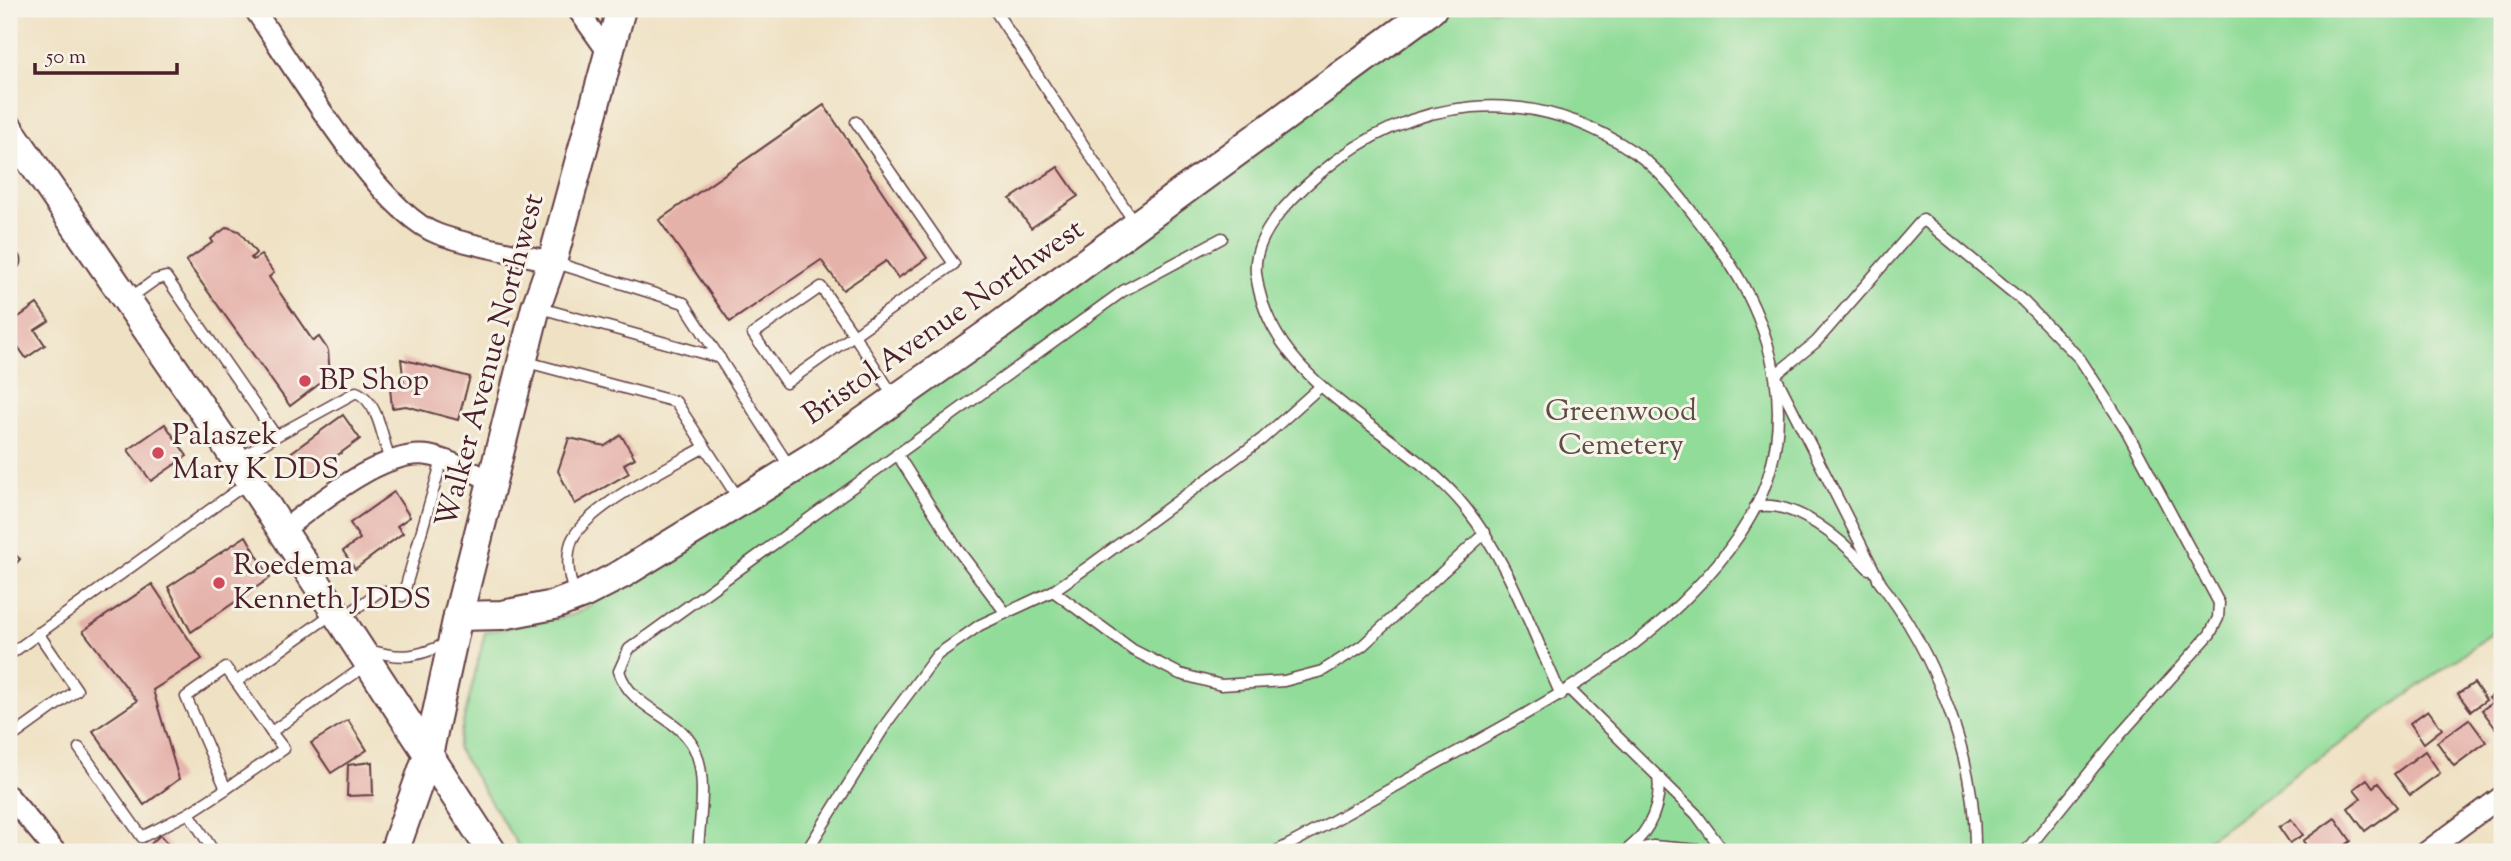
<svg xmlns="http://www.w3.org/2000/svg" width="2511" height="861" viewBox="0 0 2511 861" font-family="'Sorts Mill Goudy',serif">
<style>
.green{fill:#90dc98;stroke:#6d7e62;stroke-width:2}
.building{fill:#e5b2aa}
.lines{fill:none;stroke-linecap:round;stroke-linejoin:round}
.lane-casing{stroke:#633c42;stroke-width:13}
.street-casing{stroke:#633c42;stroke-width:23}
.secondary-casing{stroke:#633c42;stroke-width:32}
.lane{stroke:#fff;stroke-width:10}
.street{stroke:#fff;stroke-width:19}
.secondary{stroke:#fff;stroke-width:28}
.poi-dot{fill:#d1495b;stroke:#f7f3e8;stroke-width:2.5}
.labels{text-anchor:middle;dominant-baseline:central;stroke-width:6;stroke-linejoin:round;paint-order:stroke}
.street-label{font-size:30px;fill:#4a1f2b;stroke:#f7f3e8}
.poi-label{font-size:30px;fill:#4a1f2b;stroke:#f7f3e8;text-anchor:start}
.park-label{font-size:30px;fill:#5c4e46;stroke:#f7f3e8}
</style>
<rect width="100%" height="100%" fill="#f7f3e8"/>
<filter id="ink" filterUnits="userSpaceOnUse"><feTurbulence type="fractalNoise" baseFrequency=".0143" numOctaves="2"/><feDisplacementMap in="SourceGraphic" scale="14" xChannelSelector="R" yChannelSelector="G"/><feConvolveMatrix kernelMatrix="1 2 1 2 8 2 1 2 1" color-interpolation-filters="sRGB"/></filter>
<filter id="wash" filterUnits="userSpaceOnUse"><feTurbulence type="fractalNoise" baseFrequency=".00686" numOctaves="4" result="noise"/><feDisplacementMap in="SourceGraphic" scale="28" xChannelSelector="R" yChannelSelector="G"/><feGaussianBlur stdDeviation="1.57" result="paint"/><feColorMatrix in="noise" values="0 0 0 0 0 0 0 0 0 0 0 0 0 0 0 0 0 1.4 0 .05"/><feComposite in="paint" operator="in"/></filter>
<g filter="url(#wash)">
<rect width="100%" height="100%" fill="#efe1c3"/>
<polygon class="green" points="1440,9 2502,9 2502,626 2190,852 522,852 457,748 485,632 573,615 675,556"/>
<g id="blocks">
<g class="building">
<polygon points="824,105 927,258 898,278 886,261 843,290 821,260 730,322 659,220"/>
<polygon points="1058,167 1078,196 1031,228 1010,199"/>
<polygon points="227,227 239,231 256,253 251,258 253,260 261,255 274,273 269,277 313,341 319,337 328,350 330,376 290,406 186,261 213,242 211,239"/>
<polygon points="37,304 49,321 35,330 45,345 26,358 9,334 9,324"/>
<polygon points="401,359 470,377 458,420 406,406 392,408 390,387 404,384"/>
<polygon points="343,415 360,439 306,478 289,454"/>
<polygon points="165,424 187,456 151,481 128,450"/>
<polygon points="621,435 635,458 624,464 629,473 575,504 558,471 569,438 605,446"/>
<polygon points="394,492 410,517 397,526 403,533 355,569 343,551 360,539 350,523"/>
<polygon points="246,536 270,578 191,632 168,587"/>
<polygon points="9,549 20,559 9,572"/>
<polygon points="152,584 202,659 153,690 179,779 144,805 93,731 137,701 83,631"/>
<polygon points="2474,683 2486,700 2471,711 2458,694"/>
<polygon points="2502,688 2502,731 2499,733 2482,710 2493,702 2489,698"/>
<polygon points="2428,710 2442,729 2424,743 2410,723"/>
<polygon points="2469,719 2486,742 2454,766 2437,742"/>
<polygon points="348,720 367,750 331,773 311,743"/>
<polygon points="2425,751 2440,773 2410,795 2394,774"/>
<polygon points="372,762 373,795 347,796 348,765"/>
<polygon points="2367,779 2373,787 2378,783 2397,807 2365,831 2348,808 2361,798 2354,789"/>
<polygon points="2335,818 2351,841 2336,852 2311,852 2303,841"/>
<polygon points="2291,819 2303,835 2290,843 2279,827"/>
<polygon points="160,835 175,852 143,852"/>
</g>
</g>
</g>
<g filter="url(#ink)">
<use href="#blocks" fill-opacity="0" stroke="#633c42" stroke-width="2"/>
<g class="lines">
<g class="lane-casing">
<g id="lane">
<polyline points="994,9 1136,225"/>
<polyline points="856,122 954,264 854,335 895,398"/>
<polyline points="553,262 684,303 791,469"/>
<polygon points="821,287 854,335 786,383 753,334"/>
<polyline points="130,298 155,280 166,277 276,436 239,459"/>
<polyline points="540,308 720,358"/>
<polyline points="523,361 676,402 740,501"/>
<path d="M276,436L356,392C379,401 383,441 390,462"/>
<polyline points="897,454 958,550 1005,612"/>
<path d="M1755,507C1795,498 1843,541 1869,569"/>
<path d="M1878,580C1935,651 1977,761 1975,852"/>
<polyline points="1881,584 1775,375 1816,342 1923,219 2023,301 2080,359 2125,428 2219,603 2218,618 2210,634 2119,736 2025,852"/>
<polyline points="1053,591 1133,650 1180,674 1221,685 1284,681 1322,671 1362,646 1485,533"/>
<path d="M575,595C569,579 566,563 570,546C577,511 673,465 705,447"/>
<polyline points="344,617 380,591 403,596 442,460"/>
<path d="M369,650C403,660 416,657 448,643"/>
<polyline points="9,655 247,483"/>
<polyline points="236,682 271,732"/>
<polyline points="1570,690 1696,814 1724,852"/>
<polyline points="9,739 77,690 38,633"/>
<polyline points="79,748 142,837 189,813"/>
<polyline points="226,789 284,749 271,732 368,664"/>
<path d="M1628,849C1650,832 1662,803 1658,776"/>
<polyline points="214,852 189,813 226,789 186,697 226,668 236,682 332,614"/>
<path d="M698,852C699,823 707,784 697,755C683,714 632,713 619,671L629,649L1123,291L1222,238"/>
<polyline points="806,852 888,721 937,655 980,625 1053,591 1092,564 1262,439 1321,386"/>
<path d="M1275,852C1340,818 1404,781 1468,746C1549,701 1627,660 1691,593C1725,559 1759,514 1771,467C1793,384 1760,298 1708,233C1686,205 1664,172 1634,152C1530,82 1412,95 1319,174C1292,197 1252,235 1256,273C1269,388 1401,427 1465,507C1509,562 1532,631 1561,695"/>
<polyline points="1624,852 1653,846 1722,852"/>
</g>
</g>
<g class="street-casing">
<g id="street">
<path d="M254,9C292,64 379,213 438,234C474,247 514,252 552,262"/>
<polyline points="577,9 609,54"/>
<polyline points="9,262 10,261"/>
<path d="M283,530C318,504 386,446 431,456C452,460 473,473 492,481"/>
<polyline points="9,796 56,852"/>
<polyline points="2426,852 2502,796"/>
</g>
</g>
<g class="secondary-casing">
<g id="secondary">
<polyline points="9,129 222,438 492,852"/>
<polyline points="458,616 502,615 554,605 583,594 622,574 819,453 988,334 1432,9"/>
<polyline points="394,852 428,755 458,616 536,307 552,262 621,9"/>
</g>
</g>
<use href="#lane" class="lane"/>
<use href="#street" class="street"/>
<use href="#secondary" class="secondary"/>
</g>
</g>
<g class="poi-dot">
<circle cx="305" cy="381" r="7"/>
<circle cx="158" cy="453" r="7"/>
<circle cx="219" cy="583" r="7"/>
</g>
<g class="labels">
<g class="street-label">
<text transform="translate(944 323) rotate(-35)">Bristol Avenue Northwest</text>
<text transform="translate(491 361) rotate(-75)">Walker Avenue Northwest</text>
</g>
<g class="poi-label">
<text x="319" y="381">BP Shop</text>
<text x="172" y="436">Palaszek<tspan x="172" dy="34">Mary K DDS</tspan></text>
<text x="233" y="566">Roedema<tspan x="233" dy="34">Kenneth J DDS</tspan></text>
</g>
<g class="park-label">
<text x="1621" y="412">Greenwood<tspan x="1621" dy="34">Cemetery</tspan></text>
</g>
</g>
<rect width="2511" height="861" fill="none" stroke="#f7f3e8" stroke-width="35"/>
<path d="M35 63v10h142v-10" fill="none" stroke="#4a1f2b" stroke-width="3.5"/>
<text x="46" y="63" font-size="21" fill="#4a1f2b" stroke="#f7f3e8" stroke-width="5" paint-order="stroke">50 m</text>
</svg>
